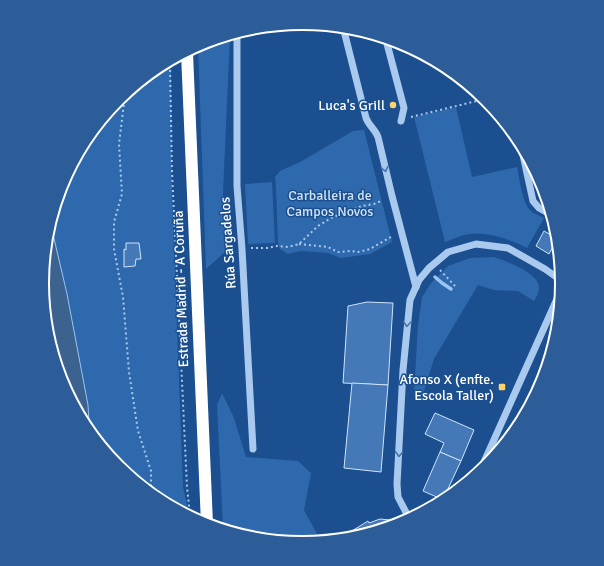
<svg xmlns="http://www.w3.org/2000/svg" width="604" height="566" viewBox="0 0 604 566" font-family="Signika,sans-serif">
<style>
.green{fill:#2e69ad}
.water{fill:#3c6290;stroke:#9cc4f0}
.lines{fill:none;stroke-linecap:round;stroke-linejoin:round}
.stream{stroke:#9cc4f0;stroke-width:3.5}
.building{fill:#4478b7;stroke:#cfe3fa}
.path{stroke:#a9c9ee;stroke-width:2;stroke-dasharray:2 3;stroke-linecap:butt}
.minor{stroke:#a9c9ee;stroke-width:7}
.highway{stroke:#fff;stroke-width:12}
.oneway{stroke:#4674ac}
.poi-dot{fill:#ffd166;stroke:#1b4f8f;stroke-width:1.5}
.labels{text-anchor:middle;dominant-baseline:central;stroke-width:3;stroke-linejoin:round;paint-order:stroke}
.poi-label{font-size:14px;fill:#fff;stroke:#1b4f8f;text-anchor:end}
.park-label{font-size:14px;fill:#cfe3fa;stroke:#1b4f8f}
.street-label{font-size:14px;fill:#fff;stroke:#1b4f8f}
.rim{fill:none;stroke:#fff;stroke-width:2}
</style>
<rect width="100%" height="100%" fill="#1b4f8f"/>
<g class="green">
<polygon points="230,37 223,192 226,251 206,269 198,46 203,43"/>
<polygon points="171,64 172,193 183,487 189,514 118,467 89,423 88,405 52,230 62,183 118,99"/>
<path d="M456,107L472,177L517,167C520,180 522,204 532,212C536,214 540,216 544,218L527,248C509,239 490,232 469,234C461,235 453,239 445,242L414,117Z"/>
<polygon points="364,130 392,242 370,254 341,258 328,253 301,251 288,254 280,249 278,244 276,187 275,177 280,171 302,161 353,131"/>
<polygon points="272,182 275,243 248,244 245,184"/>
<path d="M494,257C506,261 533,271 538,283C541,289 537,296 534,301L518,291L494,290L478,285L434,359L422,397L414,393L418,325L422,297L431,283L448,266L470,258Z"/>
<polygon points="222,393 234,418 246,457 298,461 311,473 304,510 317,534 317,540 302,543 223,527 217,405"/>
</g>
<polygon class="water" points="52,230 67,294 88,405 89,423 62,382 42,283"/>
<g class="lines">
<polyline class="stream" points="435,277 442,283 451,289"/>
</g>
<g class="building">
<polygon points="544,231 553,236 554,245 549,254 536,246"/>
<polygon points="126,243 139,243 141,259 136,259 135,266 124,267 124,249 126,250"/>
<polygon points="367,302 393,303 388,385 343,383 348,306"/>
<polygon points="352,383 388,385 381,472 344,468"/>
<polygon points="435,413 474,430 461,461 440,452 444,443 425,434"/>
<polygon points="440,452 461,461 446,493 439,498 423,491"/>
<polygon points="380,519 390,520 393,525 347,534 368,521 369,523"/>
</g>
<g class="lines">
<g class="path">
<polyline points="170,65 172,171 187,487 190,515"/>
<polyline points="125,95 119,144 122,194 114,222 114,249 123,297 129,372 138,431 151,471 151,489"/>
<polyline points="411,117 485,99"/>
<polyline points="299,244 328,247 338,252 351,251 358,252 370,249 391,237"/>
<polyline points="251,248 267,248 277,246 288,247 299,244 318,226 331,218 362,206 374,204 381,201"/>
<polyline points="440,270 456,287"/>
</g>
<g class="minor">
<path d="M344,31L366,118C369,126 375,129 378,137L392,196L416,287"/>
<polyline points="237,36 237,186 242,249 253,449"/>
<polyline points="386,40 404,108 401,121"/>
<polyline points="523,155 533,201 539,208 548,213"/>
<polyline points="480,471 561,290"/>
<polyline points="409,518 398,497 397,484 403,370 410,300 419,280 429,268 448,252 476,244 508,248 545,269 562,281"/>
</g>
<polyline class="highway" points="187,53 207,524"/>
</g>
<defs><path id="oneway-chevron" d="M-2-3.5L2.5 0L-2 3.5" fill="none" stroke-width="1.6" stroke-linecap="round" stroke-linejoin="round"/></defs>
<g class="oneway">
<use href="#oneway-chevron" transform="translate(385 169) rotate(77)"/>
<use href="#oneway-chevron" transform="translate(407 324) rotate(95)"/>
<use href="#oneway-chevron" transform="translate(399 454) rotate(93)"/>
</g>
<g class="poi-dot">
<circle cx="393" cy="105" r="4"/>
<rect x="498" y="383" width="8" height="8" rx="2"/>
</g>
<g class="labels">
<g class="poi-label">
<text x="385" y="105">Luca's Grill</text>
<text x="494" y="379">Afonso X (enfte.<tspan x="494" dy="16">Escola Taller)</tspan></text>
</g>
<g class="park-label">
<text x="330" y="195">Carballeira de<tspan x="330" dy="16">Campos Novos</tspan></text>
</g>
<g class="street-label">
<text transform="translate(228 243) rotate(-94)">Rúa Sargadelos</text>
<text transform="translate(181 289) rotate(-92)">Estrada Madrid - A Coruña</text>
</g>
</g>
<path d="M0 0H604V566H0ZM49 283a253 253 0 1 1 506 0a253 253 0 1 1-506 0Z" fill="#2d5d98" fill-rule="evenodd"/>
<path class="rim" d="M49 283a253 253 0 1 1 506 0a253 253 0 1 1-506 0Z"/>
</svg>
